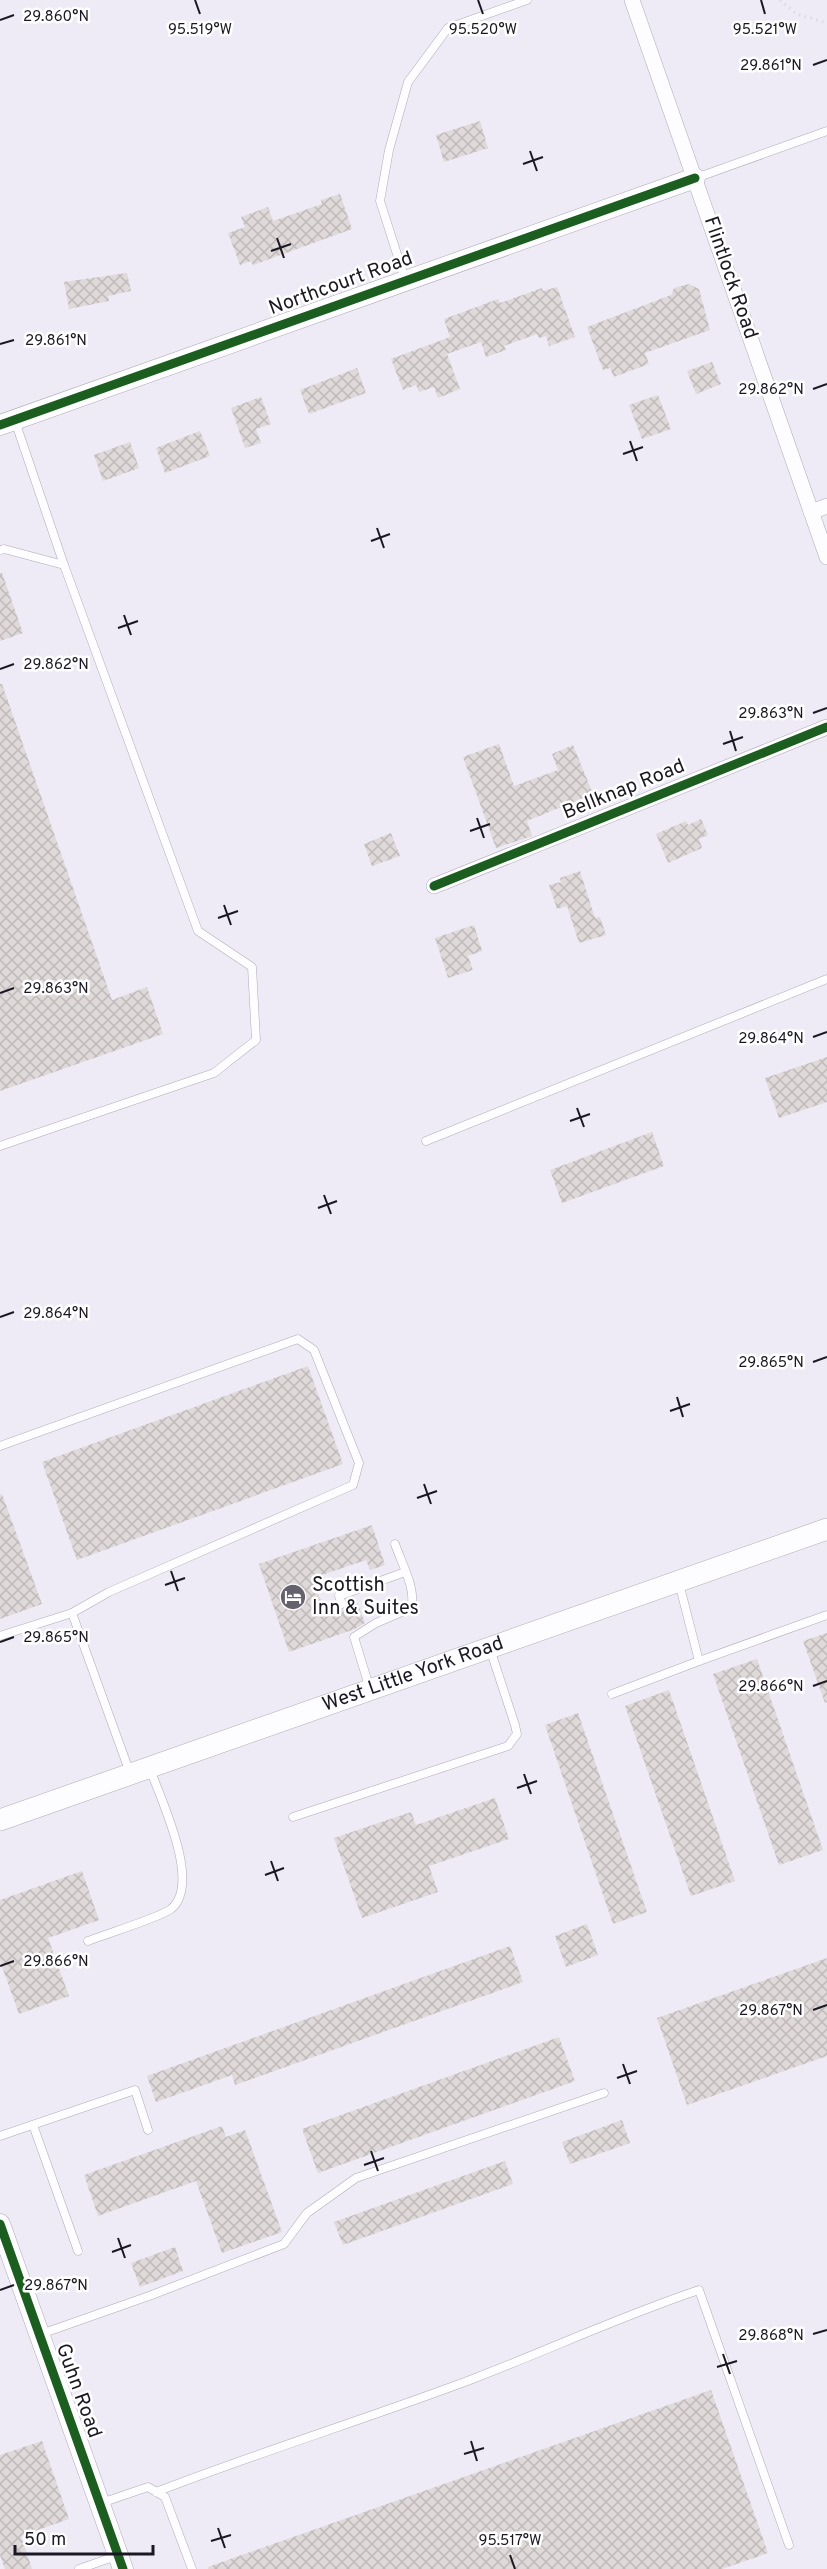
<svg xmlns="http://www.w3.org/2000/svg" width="827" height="2569" viewBox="0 0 827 2569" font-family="Overpass,sans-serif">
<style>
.building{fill:url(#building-cross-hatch)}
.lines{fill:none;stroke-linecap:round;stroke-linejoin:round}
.service-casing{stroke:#afabb6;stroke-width:9}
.minor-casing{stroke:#afabb6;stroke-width:16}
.tertiary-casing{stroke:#afabb6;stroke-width:21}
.secondary-casing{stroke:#afabb6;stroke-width:22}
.path{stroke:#dbdade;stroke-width:3;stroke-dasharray:1.5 4.5;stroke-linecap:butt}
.service{stroke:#fdfcfe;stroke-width:8}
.minor{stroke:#fdfcfe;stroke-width:15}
.tertiary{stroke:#fdfcfe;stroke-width:20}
.secondary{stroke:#fdfcfe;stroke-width:21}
.cycleway-casing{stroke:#fff;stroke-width:13}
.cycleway{stroke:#1b5e20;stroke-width:9}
.ticks{fill:none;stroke:#1c1823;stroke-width:2}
.labels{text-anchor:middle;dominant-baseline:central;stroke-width:5;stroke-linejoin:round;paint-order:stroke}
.street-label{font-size:20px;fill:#1c1823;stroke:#fff}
.poi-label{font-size:20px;fill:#1c1823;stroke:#fff;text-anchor:start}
.ticks-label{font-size:15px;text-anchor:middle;fill:#1c1823;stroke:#fff;stroke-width:5;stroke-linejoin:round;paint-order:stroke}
</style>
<defs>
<pattern id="building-cross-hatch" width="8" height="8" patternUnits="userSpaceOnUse" patternTransform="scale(1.5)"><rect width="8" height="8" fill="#dfd9d9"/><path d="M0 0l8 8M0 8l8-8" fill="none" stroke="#bfbaba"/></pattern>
</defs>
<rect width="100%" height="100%" fill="#efebf6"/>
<g class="building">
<polygon points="480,121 488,148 444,162 436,135"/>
<polygon points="340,194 352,229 253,265 251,261 240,265 228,233 245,227 241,217 268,207 273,221 322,204 321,200"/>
<polygon points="127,273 131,291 108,296 109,301 69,309 64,282"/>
<polygon points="689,284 699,289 710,330 645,353 649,364 614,377 610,368 603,370 587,327 671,295 674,288"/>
<polygon points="557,287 575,337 549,346 546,336 539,338 537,334 504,346 506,350 486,357 481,342 447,354 460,389 438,398 434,387 419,392 416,385 403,390 391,359 450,337 444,319 498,299 500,303 542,288 543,291"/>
<polygon points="712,362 721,384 696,394 687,371"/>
<polygon points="357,368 366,393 309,414 300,390"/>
<polygon points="658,395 671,429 642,439 629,405"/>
<polygon points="261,397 271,424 256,429 261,443 245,448 231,408"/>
<polygon points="200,431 210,456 165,473 156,448"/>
<polygon points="130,442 139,468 103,481 94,455"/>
<polygon points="0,573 2,573 23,633 0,641"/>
<polygon points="0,684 2,684 112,1000 147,987 163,1034 0,1091"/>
<polygon points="499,744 514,786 558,770 552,754 573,745 593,794 527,821 532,836 496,848 463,757"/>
<polygon points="701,819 708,835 699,839 702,848 668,863 656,834 686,821 688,825"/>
<polygon points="391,833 400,856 372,866 364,844"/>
<polygon points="580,871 595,918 600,917 606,935 579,943 567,906 557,909 549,885 561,882 560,878"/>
<polygon points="474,925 482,951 468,956 473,970 448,978 435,938"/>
<polygon points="827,1057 827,1102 779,1118 765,1078"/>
<polygon points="652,1132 664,1166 562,1203 550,1170"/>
<polygon points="308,1366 343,1464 77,1560 42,1462"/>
<polygon points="2,1494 42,1604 0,1619 0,1495"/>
<polygon points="372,1525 385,1565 370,1570 366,1560 313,1578 324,1610 336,1606 344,1610 348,1602 356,1599 365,1623 355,1629 289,1652 259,1564"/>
<polygon points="827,1633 827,1702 825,1703 803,1641"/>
<polygon points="757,1659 823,1850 779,1865 713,1674"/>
<polygon points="669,1690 735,1881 691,1896 625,1706"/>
<polygon points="578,1713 647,1912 613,1924 545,1725"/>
<polygon points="495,1798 509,1839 429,1866 438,1892 362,1918 334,1838 411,1812 416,1825"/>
<polygon points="82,1871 99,1920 48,1938 69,1996 19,2014 0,1961 0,1900"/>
<polygon points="587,1924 598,1955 566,1967 555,1936"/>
<polygon points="510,1946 523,1982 235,2085 232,2075 156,2102 147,2076"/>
<polygon points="827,1958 827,2056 687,2105 657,2018"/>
<polygon points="559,2037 575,2081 318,2173 302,2129"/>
<polygon points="622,2120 630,2143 570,2164 562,2142"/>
<polygon points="222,2126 226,2137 245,2130 282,2232 222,2253 196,2181 98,2216 84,2175"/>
<polygon points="505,2161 513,2184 343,2245 334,2222"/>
<polygon points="175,2247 183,2271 140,2287 131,2263"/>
<polygon points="711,2390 768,2553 722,2569 208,2569 208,2567"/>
<polygon points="42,2441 69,2519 21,2536 32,2569 5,2569 0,2555 0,2455"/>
</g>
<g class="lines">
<g class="service-casing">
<g id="service">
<polyline points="696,178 827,131"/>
<polyline points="405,279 380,201 389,150 408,82 448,28 527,0"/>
<polyline points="15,421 64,565"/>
<polyline points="0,550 4,549 64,565 198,931 252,967 256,1040 214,1073 0,1146"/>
<polyline points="426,1141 827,979"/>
<polyline points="0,1446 298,1339 314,1350 359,1463 353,1485 109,1592 72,1613 0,1636"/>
<polyline points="342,1604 339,1596 405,1572"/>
<polyline points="72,1613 130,1773"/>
<polyline points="699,1661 827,1615"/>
<path d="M370,1689L354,1637L376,1623L411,1608C417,1590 401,1562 395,1544"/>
<polyline points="612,1694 699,1661 679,1583"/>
<polyline points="293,1817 508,1746 517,1734 515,1725 490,1649"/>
<path d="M88,1941C105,1934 159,1918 171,1909C202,1884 161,1800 150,1769"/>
<polyline points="33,2125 78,2251"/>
<polyline points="0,2136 135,2090 148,2130"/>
<polyline points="41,2334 149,2296 284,2244 307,2213 356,2178 604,2093"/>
<path d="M156,2492C260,2452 366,2419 470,2380C546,2351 621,2316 699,2290L789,2545"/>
<polyline points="101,2503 148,2487 165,2497 192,2569"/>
<polyline points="79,2569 116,2556"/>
</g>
</g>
<g class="minor-casing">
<g id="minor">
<polyline points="632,0 827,557"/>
<polyline points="811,512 827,506"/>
<polyline points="434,886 827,727"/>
</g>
</g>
<g class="tertiary-casing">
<g id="tertiary">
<polyline points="0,425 695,178"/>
<polyline points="0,2224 123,2569"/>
</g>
</g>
<g class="secondary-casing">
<g id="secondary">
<path id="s1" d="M0,1820L827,1529"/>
</g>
</g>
<polyline class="path" points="780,0 797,14 827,23"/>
<use href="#service" class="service"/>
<use href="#minor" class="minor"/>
<use href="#tertiary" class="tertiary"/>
<use href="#secondary" class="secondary"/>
<g class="cycleway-casing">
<g id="cycleway">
<polyline points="0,425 695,178"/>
<polyline points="434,886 827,727"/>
<polyline points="0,2224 123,2569"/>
</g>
</g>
<use href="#cycleway" class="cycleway"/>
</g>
<path class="ticks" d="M195,0L200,14M478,0L483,14M761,0L765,14M0,20L14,15M813,65L827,60M530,151L537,171M523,164L543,157M277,238L284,258M271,251L291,244M0,344L14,340M813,389L827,384M630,441L637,461M623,454L643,447M377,528L384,548M371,541L390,534M124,615L131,635M118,628L138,621M0,669L14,664M813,713L827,708M730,731L736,751M723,744L743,737M477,818L484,838M470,831L490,824M224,905L231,925M218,918L238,911M0,993L14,988M813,1037L827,1032M577,1108L584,1127M570,1121L590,1114M324,1195L331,1214M318,1208L337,1201M0,1317L14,1312M813,1362L827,1357M677,1397L683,1417M670,1411L690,1404M424,1484L431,1504M417,1498L437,1491M171,1571L178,1591M165,1585L185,1578M0,1642L14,1637M813,1686L827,1681M524,1774L531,1794M517,1788L537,1781M271,1861L278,1881M265,1875L284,1868M0,1966L14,1961M813,2010L827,2005M623,2064L630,2084M617,2078L637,2071M371,2151L378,2171M364,2165L384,2158M118,2238L125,2258M112,2252L131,2245M0,2290L14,2285M813,2334L827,2330M723,2354L730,2374M717,2367L737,2361M471,2441L477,2461M464,2454L484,2448M218,2528L225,2548M211,2541L231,2535M510,2555L515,2569"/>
<defs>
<g id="hotel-disc" transform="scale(1.35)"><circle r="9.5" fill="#66626d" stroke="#fff"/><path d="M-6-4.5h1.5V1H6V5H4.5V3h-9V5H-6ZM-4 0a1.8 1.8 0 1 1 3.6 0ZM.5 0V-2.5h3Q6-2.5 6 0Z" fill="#fff"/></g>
</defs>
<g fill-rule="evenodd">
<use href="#hotel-disc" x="293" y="1597"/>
</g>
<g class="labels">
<g class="street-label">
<text transform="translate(730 278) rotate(71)">Flintlock Road</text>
<text transform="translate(341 284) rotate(-20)">Northcourt Road</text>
<text transform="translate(624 790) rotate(-22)">Bellknap Road</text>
<text stroke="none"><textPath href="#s1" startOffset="438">West Little York Road</textPath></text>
<text transform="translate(78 2391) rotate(70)">Guhn Road</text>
</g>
<g class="poi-label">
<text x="312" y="1586">Scottish<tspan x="312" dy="23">Inn &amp; Suites</tspan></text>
</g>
</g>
<g class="ticks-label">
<text x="56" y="21">29.860°N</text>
<text x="200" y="34">95.519°W</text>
<text x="483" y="34">95.520°W</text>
<text x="765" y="34">95.521°W</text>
<text x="771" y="70">29.861°N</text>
<text x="56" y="345">29.861°N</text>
<text x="771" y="394">29.862°N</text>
<text x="56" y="669">29.862°N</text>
<text x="771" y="718">29.863°N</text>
<text x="56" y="993">29.863°N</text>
<text x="771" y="1043">29.864°N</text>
<text x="56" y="1318">29.864°N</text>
<text x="771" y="1367">29.865°N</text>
<text x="56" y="1642">29.865°N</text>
<text x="771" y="1691">29.866°N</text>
<text x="56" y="1966">29.866°N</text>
<text x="771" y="2015">29.867°N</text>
<text x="56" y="2290">29.867°N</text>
<text x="771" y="2340">29.868°N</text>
<text x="510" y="2545">95.517°W</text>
</g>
<path d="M15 2545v9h138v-9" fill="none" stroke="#1c1823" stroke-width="3"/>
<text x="24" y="2545" font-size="18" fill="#1c1823" stroke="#ffffff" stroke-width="4.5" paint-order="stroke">50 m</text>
</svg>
